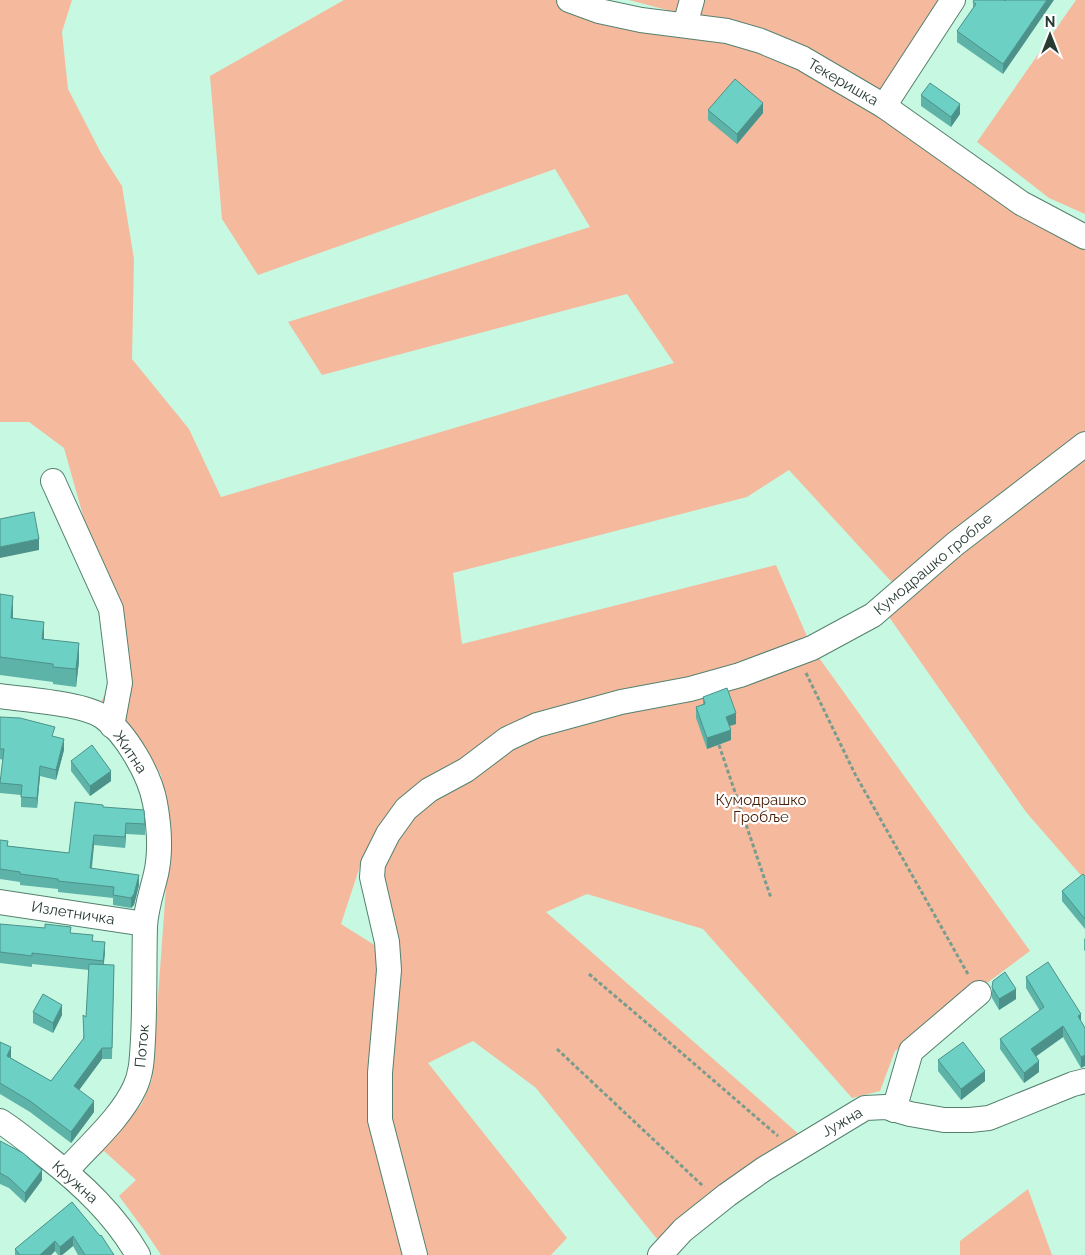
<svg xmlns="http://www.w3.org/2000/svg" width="1085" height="1255" viewBox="0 0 1085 1255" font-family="Raleway,sans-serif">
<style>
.green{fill:#f5ba9e;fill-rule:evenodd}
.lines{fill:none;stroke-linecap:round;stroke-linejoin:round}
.minor-casing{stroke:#54816e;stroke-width:26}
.path{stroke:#7a9c8d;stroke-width:3;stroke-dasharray:4 2.5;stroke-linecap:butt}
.minor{stroke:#fff;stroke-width:24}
.wall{fill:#5eb3a9}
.shaded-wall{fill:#4c928a}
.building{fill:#6dd0c5;stroke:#4c928a}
.labels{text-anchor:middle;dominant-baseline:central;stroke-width:4.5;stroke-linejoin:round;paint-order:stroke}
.street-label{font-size:15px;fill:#283b33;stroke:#fff}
.park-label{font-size:15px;fill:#481d05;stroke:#fff}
</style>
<rect width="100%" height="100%" fill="#c7f8e2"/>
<g class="green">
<path d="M0,0H72L62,32L68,89L101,153L122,186L134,259L132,359L189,429L221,497L674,363L627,294L322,375L288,322L590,227L555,169L258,275L222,219L210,76L344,0H569L684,24L667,10L629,0H953L884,106L1021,203L1085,222V880L1026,812L882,607L900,591L789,470L747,497L453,573L462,644L776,565L812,648L1030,951L895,1051L880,1091L852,1098L703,929L587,894L546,912L802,1137L657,1239L536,1088L473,1041L428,1063L567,1238L551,1255H161L147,1234L119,1196L136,1180L104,1151L89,1164L84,1158L125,1125L142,1103L152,1080L169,846L161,775L145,747L121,716L101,702L110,684L101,619L98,609L84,519L64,448L29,422H0ZM401,814L372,877L402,974L376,946L341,924L363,857Z"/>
<polygon points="1076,0 1085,0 1085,214 1049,198 977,142"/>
<polygon points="1028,1189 1052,1255 960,1255 960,1241"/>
</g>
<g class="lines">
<g class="minor-casing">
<g id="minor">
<polyline points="569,0 599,11 641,20 727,31 761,41 802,58 884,106 1021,203 1085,237"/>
<polyline points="685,25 692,0"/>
<polyline points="884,106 953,0"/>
<polyline points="53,481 111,609 120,683 112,726"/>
<path d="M0,696C26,700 83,703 103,717C126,733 150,775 155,803C159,825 161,852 156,874C152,891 146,908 145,926C144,964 145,1001 143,1039C142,1056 142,1072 135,1087C120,1119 89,1145 66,1171"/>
<polyline points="0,902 145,924"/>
<polyline points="894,1110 911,1051 979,993"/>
<path d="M0,1121C16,1131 31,1144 46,1156C82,1184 115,1215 138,1255"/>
<polyline points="415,1255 380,1120 380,1073 389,970 387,942 372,877 373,864 388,834 406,809 429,790 466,770 507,739 537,725 621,702 690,689 740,675 812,648 873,615 955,544 1085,444"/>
<polyline points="660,1255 683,1230 727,1195 764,1169 865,1108 886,1107 910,1114 944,1120 970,1120 989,1118 1073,1084 1085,1081"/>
</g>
</g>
<g class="path">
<polyline points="806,673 855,774 969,976"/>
<polyline points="719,745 771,898"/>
<polyline points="589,974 648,1024 778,1136"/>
<polyline points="557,1049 704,1187"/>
</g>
<use href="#minor" class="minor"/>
</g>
<g class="wall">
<polygon points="1005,1 1003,74 957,42 957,31 973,8 973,2"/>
<polygon points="921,95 960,114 951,127 921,106"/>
<polygon points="708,110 763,113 737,144 708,120"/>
<polygon points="0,594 13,614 13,618 44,639 79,661 76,687 53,684 53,682 0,675"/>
<polygon points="703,697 736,724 730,726 731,740 707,749 696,718 696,707 703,704"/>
<polygon points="0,717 55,737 64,750 56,780 40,776 37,808 21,807 21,795 0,793 0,783 3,760 0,759"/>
<polygon points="71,761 111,781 90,796 71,771"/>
<polygon points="103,807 145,824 145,835 126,834 125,848 94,845 92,868 139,885 134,905 131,908 113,905 113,898 58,892 58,889 20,885 20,882 0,879 0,840 8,846 69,853"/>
<polygon points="1085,876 1085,929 1062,901 1062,891"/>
<polygon points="0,924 71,933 93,941 105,953 103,965 114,965 112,1059 102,1059 79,1090 94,1112 71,1143 30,1112 0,1094 0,1042 11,1058 51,1081 83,1039 86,1017 89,970 32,964 32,967 0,963"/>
<polygon points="1085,938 1085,951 1084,950 1084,939"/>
<polygon points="1026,977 1081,1021 1085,1028 1081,1068 1063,1037 1036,1056 1039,1072 1024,1083 1000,1049 1000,1039 1040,1011 1026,988"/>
<polygon points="992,987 1016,999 999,1010 992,998"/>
<polygon points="33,1012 62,1015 53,1033 33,1023"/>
<polygon points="938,1060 985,1081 961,1100 938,1071"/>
<polygon points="0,1141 42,1180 25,1203 9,1188 0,1184"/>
<polygon points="72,1202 114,1255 78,1255 73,1246 62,1255 58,1255 55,1251 51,1255 15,1255 15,1249"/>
</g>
<g class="shaded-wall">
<polygon points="1047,0 1054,0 1003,74 1003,64"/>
<polygon points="763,103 763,113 737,144 737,134"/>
<polygon points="960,104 960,114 951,127 951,117"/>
<polygon points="39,539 39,550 0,558 0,547"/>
<polygon points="13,596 13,614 11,636 11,618"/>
<polygon points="44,622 44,640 42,639"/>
<polygon points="79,643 79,661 76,687 76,669"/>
<polygon points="736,713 736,724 726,727 726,717"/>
<polygon points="731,730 731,740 707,749 707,738"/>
<polygon points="64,739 64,750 56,780 56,770"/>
<polygon points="40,766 40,776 37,808 37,798"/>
<polygon points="111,771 111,781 90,796 90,786"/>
<polygon points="126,823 126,834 125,848 125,837"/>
<polygon points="94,835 94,845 90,878 90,868"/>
<polygon points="139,875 139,885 134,905 131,908 131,898"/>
<polygon points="105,942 105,953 103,972 103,961"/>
<polygon points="1016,989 1016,999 999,1010 999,999"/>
<polygon points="62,1005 62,1015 53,1033 53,1023"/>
<polygon points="1081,1014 1081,1024 1078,1016"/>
<polygon points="1063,1026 1063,1037 1031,1060 1031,1049"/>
<polygon points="11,1047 11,1058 7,1056"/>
<polygon points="102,1048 102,1059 74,1097 74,1086"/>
<polygon points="1085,1055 1085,1066 1081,1068 1081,1057"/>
<polygon points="1039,1061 1039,1072 1024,1083 1024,1073"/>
<polygon points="985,1071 985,1081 961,1100 961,1089"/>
<polygon points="94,1101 94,1112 71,1143 71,1132"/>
<polygon points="42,1170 42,1180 25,1203 25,1193"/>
<polygon points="73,1236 73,1246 62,1255 60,1255 60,1247"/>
<polygon points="55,1241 55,1251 51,1255 40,1255"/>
</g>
<g class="building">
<polygon points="974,0 1004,0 1005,1 1005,0 1047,0 1003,64 957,31 976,4 973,2"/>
<polygon points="735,79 763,103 737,134 708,110"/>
<polygon points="930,83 960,104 951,117 921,95"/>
<polygon points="34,512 39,539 0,547 0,519"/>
<polygon points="0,594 13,596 11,618 44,622 42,639 79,643 76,669 53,667 53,664 0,657"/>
<polygon points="727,688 736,713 726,717 731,730 707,738 696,707 705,704 703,697"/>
<polygon points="0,717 20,718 55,727 52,736 64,739 56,770 40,766 37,798 21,797 22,785 0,783 4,749 0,749"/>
<polygon points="92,745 111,771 90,786 71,761"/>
<polygon points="75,802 103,805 103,807 144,810 145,824 126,823 125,837 94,835 90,868 139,875 134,894 131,898 113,895 114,887 58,881 58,879 20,874 20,872 0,869 0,840 8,841 7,846 69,853"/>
<polygon points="1083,874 1085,876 1085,919 1062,891"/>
<polygon points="0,924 45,928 45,924 71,927 70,933 93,935 92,941 105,942 103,961 32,953 32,956 0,952"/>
<polygon points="1048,962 1081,1014 1078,1016 1085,1028 1085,1055 1081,1057 1063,1026 1031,1049 1039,1061 1024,1073 1000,1039 1044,1007 1026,977"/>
<polygon points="89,964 114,965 112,1048 102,1048 74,1086 94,1101 71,1132 30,1101 0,1083 0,1042 11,1047 7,1056 51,1081 84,1038 83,1015 86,1017"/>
<polygon points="1005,972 1016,989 999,999 992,987 993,981"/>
<polygon points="43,994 62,1005 53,1023 33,1012"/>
<polygon points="963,1042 985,1071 961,1089 938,1060"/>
<polygon points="0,1141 23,1153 42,1170 25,1193 9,1178 0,1173"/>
<polygon points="72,1202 100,1236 101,1235 114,1255 85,1255 73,1236 60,1247 55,1241 40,1255 20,1255 15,1249"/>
</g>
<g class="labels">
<g class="street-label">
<text transform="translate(843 82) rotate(30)">Текеришка</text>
<text transform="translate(933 564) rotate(-40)">Кумодрашко гробље</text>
<text transform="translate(130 752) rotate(56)">Житна</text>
<text transform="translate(73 913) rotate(9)">Излетничка</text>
<text transform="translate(142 1046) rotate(-85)">Поток</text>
<text transform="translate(842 1122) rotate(-30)">Јужна</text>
<text transform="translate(75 1182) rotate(42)">Кружна</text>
</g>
<g class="park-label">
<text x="761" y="800">Кумодрашко<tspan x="761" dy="17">Гробље</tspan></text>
</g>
</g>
<g transform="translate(1050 35)" stroke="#ffffff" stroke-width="4" paint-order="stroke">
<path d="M0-4L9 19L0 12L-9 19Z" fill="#283b33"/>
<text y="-8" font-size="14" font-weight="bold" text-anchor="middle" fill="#283b33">N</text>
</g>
</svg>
